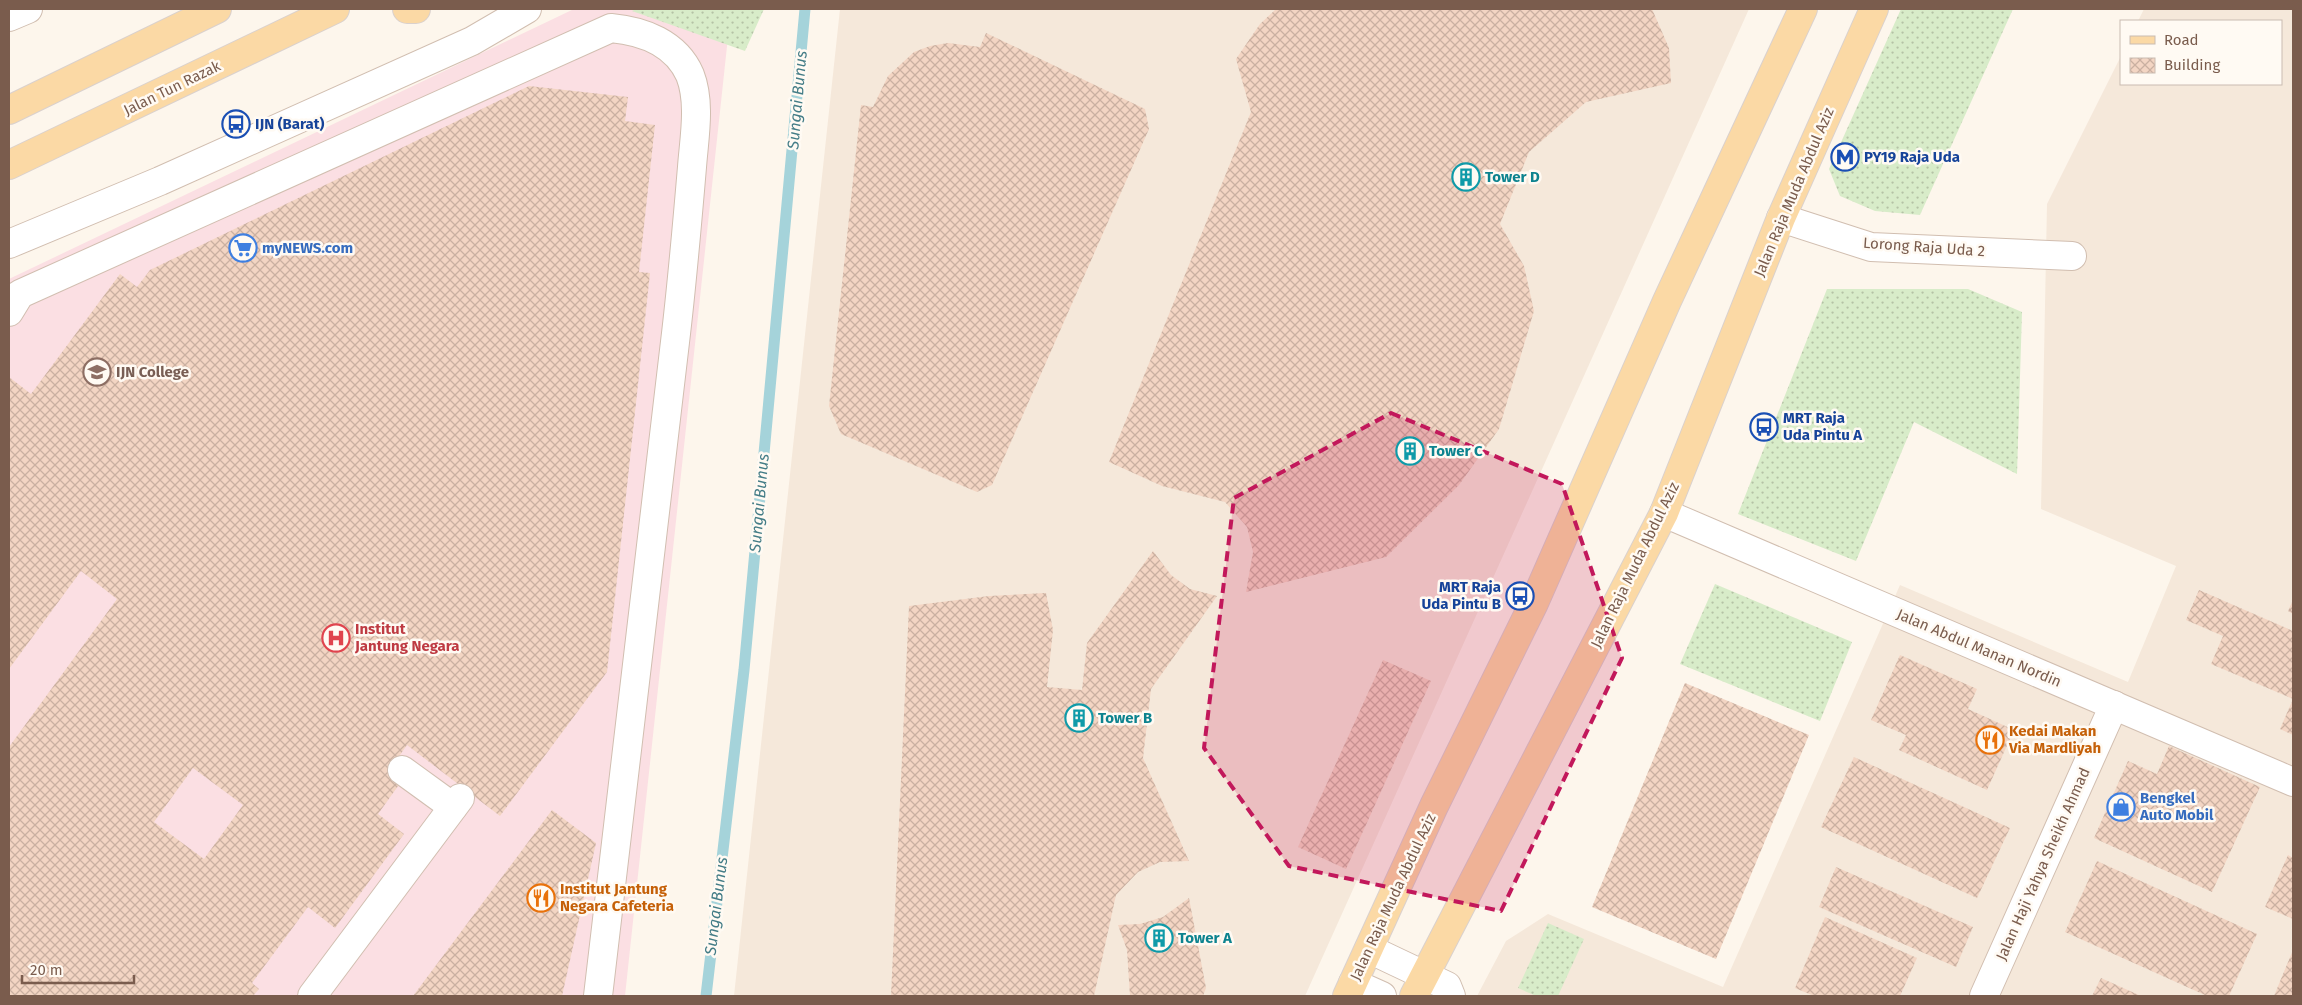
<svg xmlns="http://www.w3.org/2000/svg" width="2302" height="1005" viewBox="0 0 2302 1005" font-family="'Fira Sans',sans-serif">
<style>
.residential{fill:#f5e8da}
.medical{fill:#fbdfe3}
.grass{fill:url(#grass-dots)}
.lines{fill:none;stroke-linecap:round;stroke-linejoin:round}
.stream{stroke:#a5d3da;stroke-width:11}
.building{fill:url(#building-cross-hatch);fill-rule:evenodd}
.minor-casing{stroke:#d1beb0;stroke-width:30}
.major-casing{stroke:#dad1cd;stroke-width:30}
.minor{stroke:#fff;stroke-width:28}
.major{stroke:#fbd9a5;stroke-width:28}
.marked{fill:#c2185b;fill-opacity:0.2;stroke:#c2185b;stroke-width:4;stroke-dasharray:10 6;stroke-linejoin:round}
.labels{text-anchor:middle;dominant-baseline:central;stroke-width:5;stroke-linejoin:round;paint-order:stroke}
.street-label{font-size:15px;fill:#7a5c4d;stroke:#fffaf3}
.transit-label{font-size:15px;font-weight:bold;fill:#164399;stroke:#fffaf3;text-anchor:start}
.culture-label{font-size:15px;font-weight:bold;fill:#0d838f;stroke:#fffaf3;text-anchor:start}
.shop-label{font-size:15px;font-weight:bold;fill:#366cbe;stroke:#fffaf3;text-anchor:start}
.education-label{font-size:15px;font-weight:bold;fill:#785e54;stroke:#fffaf3;text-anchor:start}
.health-label{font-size:15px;font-weight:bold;fill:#be3a42;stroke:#fffaf3;text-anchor:start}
.food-label{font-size:15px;font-weight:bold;fill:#c56008;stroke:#fffaf3;text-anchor:start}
.water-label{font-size:16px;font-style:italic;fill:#437c86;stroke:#fffaf3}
</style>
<defs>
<pattern id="grass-dots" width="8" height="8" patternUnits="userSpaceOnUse" patternTransform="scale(1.25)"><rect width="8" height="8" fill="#d8ecc9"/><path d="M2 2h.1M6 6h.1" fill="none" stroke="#b4c2a5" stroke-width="1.8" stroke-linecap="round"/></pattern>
<pattern id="building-cross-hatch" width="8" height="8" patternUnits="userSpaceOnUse" patternTransform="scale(1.25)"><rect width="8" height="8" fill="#f3d5c3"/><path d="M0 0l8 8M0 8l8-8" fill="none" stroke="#cab0a1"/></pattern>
</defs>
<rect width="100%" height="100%" fill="#fdf6ec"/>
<g class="residential">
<polygon points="840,9 1749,9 1305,996 734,996"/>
<polygon points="2144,9 2293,9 2293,996 1477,996 1506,941 1548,914 1723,987 1900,585 2128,682 2176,566 2041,509 2047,204 2121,56 2121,84 2281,84 2281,21 2138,21"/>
</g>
<polygon class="medical" points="574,9 731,9 625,996 9,996 9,279"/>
<g class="grass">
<polygon points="636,9 764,9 745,51 632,11"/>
<polygon points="1901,9 2013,9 1920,215 1875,211 1840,196 1829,169"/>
<polygon points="1827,289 1968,289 2022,312 2017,474 1914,422 1856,561 1738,514"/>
<polygon points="1715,584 1852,642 1820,721 1680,664"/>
<polygon points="1548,923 1584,939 1558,996 1536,996 1518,988"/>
</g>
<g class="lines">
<polyline class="stream" points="706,996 744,670 805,9"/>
</g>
<g class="building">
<polygon points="1276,9 1652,9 1669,48 1671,83 1586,102 1529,152 1500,224 1524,266 1534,311 1499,429 1459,485 1386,557 1246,592 1253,552 1247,527 1225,502 1162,486 1109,462 1251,112 1236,59 1260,24"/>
<polygon points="986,33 1145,109 1149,129 992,485 977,492 841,434 829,406 861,105 873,107 888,76 914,52 930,46 948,43 980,47"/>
<path d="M529,86L628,97L625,121L655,125L639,272L650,273L607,672L500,816L407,745L388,772L401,782L378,814L404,834L335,928L308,907L252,983L259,989L253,996H9V747L117,599L81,571L9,669V377L31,394L120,274L137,287L150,270ZM193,768L243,805L204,859L154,822Z"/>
<polygon points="1153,551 1171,575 1190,589 1217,596 1151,689 1143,758 1189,861 1160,862 1138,872 1116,895 1094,996 891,996 909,606 989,596 1046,593 1053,630 1047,687 1082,690 1087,643"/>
<polygon points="2199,590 2293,631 2293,735 2280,729 2293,699 2211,664 2223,636 2186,620"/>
<polygon points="2293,600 2293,614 2288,611"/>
<polygon points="1900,655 1977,689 1968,709 2014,730 1987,790 1899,750 1906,735 1871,720"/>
<polygon points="1383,660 1431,681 1346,869 1298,847"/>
<polygon points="1685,683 1809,735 1716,959 1592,907"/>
<polygon points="2169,746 2260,787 2212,892 2094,838 2128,761 2157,774"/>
<polygon points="1854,757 2010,828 1977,898 1821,827"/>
<polygon points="552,810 596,843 562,996 413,996"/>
<polygon points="2288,855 2293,858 2293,919 2265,907"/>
<polygon points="2097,861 2257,934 2229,996 2207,996 2065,932"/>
<polygon points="1836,867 1973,927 1956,967 1819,907"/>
<polygon points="1189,898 1206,988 1203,996 1130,996 1127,950 1118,925 1140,924 1163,917"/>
<polygon points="1825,917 1917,958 1900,996 1814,996 1795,988"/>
<polygon points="2293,950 2293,996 2274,996"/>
<polygon points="2101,978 2141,996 2092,996"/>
</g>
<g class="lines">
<g class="minor-casing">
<g id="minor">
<polyline points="9,17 28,9"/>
<polyline points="1781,218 1871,247 2072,256"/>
<polyline points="9,244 160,181 472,41 527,9"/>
<path d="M9,312L20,294L611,28C643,31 676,43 690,75C701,103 694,139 692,167C687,226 682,284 675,342C648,560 622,778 598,996"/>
<polyline points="1664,513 2293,782"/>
<polyline points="402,770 453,807"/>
<polyline points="1369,949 1447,986 1451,996"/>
<polyline points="1353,983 1382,996"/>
<polyline points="312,996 460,798"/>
<polyline points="1984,996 2114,705"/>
</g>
</g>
<g class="major-casing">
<g id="major">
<polyline points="407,9 416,9"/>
<polyline points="9,110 217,9"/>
<polyline points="9,165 335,9"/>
<polyline points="1347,996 1434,806 1534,603 1667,301 1803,9"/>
<polyline points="1414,996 1664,513 1781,218 1874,9"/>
</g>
</g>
<use href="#minor" class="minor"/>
<use href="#major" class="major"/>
</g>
<path class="marked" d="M1391,413L1562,484L1622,658L1501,911L1289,866L1204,748L1234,498Z"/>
<defs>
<g id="bus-ring" transform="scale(1.4375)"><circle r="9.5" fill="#fffaf3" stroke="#1a4fb4" stroke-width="1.5"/><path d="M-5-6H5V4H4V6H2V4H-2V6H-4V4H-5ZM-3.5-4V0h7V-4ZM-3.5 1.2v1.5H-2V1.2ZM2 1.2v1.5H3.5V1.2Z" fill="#1a4fb4"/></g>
<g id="metro-ring" transform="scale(1.4375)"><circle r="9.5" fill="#fffaf3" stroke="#1a4fb4" stroke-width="1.5"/><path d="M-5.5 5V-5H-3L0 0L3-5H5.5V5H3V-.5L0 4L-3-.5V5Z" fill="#1a4fb4"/></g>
<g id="building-ring" transform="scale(1.4375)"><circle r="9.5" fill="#fffaf3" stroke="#0f9aa8" stroke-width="1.5"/><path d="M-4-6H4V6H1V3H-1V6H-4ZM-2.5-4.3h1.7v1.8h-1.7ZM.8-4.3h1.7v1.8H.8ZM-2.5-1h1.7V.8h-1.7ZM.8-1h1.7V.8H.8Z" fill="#0f9aa8"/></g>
<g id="supermarket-ring" transform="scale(1.4375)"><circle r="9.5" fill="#fffaf3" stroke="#3f7fe0" stroke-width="1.5"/><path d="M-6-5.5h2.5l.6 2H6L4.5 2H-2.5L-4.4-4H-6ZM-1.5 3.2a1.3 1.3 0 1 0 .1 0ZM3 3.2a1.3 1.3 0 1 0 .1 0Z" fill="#3f7fe0"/></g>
<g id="university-ring" transform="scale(1.4375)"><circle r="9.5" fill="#fffaf3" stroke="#8d6e63" stroke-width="1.5"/><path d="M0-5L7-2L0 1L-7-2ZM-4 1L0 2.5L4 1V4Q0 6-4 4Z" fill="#8d6e63"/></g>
<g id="hospital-ring" transform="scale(1.4375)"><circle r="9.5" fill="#fffaf3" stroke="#e0444e" stroke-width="1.5"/><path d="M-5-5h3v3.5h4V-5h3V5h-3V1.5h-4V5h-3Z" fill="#e0444e"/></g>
<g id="restaurant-ring" transform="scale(1.4375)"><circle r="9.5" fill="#fffaf3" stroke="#e8710a" stroke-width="1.5"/><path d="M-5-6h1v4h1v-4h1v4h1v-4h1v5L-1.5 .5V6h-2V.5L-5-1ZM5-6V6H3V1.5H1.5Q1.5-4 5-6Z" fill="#e8710a"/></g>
<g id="shop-ring" transform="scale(1.4375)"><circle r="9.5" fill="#fffaf3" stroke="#3f7fe0" stroke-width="1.5"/><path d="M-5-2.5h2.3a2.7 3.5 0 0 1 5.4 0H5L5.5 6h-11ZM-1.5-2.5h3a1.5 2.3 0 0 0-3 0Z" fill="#3f7fe0"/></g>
</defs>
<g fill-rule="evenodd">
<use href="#bus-ring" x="236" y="124"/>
<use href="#metro-ring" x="1845" y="157"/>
<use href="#building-ring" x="1466" y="177"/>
<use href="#supermarket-ring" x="243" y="248"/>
<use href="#university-ring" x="97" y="372"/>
<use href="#bus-ring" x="1764" y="427"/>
<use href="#building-ring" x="1410" y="451"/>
<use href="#bus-ring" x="1520" y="596"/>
<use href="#hospital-ring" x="336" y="638"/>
<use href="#building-ring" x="1079" y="718"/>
<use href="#restaurant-ring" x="1990" y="740"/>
<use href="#shop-ring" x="2121" y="807"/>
<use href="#restaurant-ring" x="541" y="898"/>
<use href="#building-ring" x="1159" y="938"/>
</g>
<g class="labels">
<g class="street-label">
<text transform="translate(172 88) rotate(-26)">Jalan Tun Razak</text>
<text transform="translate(1794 192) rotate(-67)">Jalan Raja Muda Abdul Aziz</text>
<text transform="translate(1924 247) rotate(4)">Lorong Raja Uda 2</text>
<text transform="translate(1635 565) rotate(-64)">Jalan Raja Muda Abdul Aziz</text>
<text transform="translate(1979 648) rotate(23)">Jalan Abdul Manan Nordin</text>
<text transform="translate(2043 864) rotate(-66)">Jalan Haji Yahya Sheikh Ahmad</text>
<text transform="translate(1393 897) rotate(-65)">Jalan Raja Muda Abdul Aziz</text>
</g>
<g class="transit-label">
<text x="255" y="124">IJN (Barat)</text>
<text x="1864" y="157">PY19 Raja Uda</text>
<text x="1783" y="418">MRT Raja<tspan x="1783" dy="17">Uda Pintu A</tspan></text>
<text x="1501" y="587" text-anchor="end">MRT Raja<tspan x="1501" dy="17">Uda Pintu B</tspan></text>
</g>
<g class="culture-label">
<text x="1485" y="177">Tower D</text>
<text x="1429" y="451">Tower C</text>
<text x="1098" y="718">Tower B</text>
<text x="1178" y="938">Tower A</text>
</g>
<g class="shop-label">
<text x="262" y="248">myNEWS.com</text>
<text x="2140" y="798">Bengkel<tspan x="2140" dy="17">Auto Mobil</tspan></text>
</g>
<g class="education-label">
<text x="116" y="372">IJN College</text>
</g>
<g class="health-label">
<text x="355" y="629">Institut<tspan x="355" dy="17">Jantung Negara</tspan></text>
</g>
<g class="food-label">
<text x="2009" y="731">Kedai Makan<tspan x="2009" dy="17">Via Mardliyah</tspan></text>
<text x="560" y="889">Institut Jantung<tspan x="560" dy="17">Negara Cafeteria</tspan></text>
</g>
<g class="water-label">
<text transform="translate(797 100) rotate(-85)">Sungai Bunus</text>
<text transform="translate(759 503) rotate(-85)">Sungai Bunus</text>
<text transform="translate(716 906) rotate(-83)">Sungai Bunus</text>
</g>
</g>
<rect width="2302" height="1005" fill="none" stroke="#7a5c4d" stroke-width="20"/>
<rect x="2120" y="20" width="162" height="65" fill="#fffaf3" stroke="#cabbb1"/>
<rect x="2130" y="36" width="25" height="8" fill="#fbd9a5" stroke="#cabbb1"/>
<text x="2164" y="45" font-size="15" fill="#7a5c4d">Road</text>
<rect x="2130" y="58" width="25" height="15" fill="url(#building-cross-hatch)" stroke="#cabbb1"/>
<text x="2164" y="70" font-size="15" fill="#7a5c4d">Building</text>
<path d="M22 975v8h112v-8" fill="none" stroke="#7a5c4d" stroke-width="2.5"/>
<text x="30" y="975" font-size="15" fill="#7a5c4d" stroke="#fffaf3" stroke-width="4" paint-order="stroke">20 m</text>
</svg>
